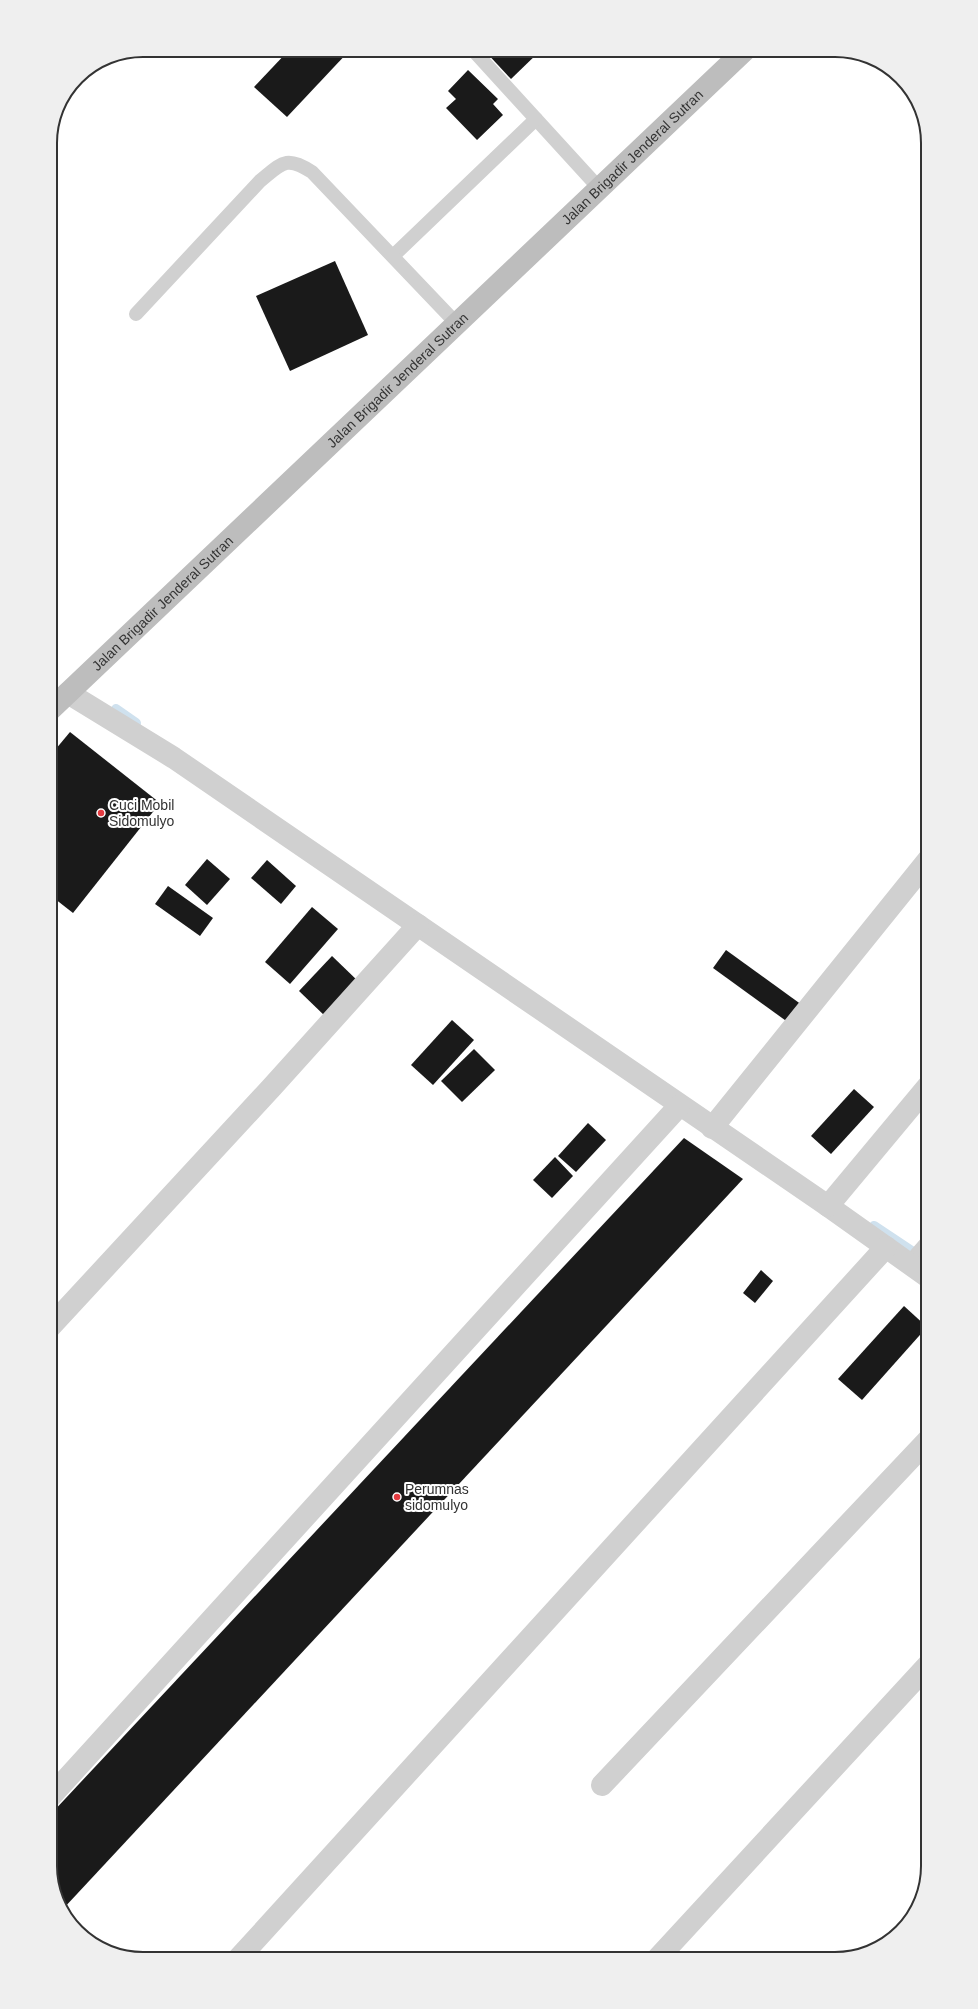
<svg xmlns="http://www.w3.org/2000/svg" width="978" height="2009" viewBox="0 0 978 2009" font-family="Helvetica,sans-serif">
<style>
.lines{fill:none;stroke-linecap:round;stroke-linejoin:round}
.stream{stroke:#cfe1ee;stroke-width:10}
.building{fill:#1a1a1a}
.lane{stroke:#d0d0d0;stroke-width:14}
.street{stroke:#d0d0d0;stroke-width:22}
.secondary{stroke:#bdbdbd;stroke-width:22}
.poi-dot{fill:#e43b41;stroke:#fff;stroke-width:1.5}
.labels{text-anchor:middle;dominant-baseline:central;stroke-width:4;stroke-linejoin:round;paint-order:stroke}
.street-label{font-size:14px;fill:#333;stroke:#fff}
.poi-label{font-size:14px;fill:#333;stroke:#fff;text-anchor:start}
.rim{fill:none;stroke:#333;stroke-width:2}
</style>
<rect width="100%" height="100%" fill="#fff"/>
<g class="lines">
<g class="stream">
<polyline points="116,709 136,723"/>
<polyline points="874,1226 922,1258"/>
</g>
</g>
<g class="building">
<polygon points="289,50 350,50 287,117 254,87"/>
<polygon points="484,50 541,50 511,79"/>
<polygon points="468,70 498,99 493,104 503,115 477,140 446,108 456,99 448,91"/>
<polygon points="335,261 368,335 290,371 256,296"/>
<polygon points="70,732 160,803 73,913 50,895 50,756"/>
<polygon points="207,859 230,879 207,905 185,885"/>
<polygon points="267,860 296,886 281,904 251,878"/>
<polygon points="168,886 213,918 200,936 155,904"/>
<polygon points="312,907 338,929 290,984 265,962"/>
<polygon points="726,950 802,1005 789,1023 713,968"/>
<polygon points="332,956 360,983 327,1018 299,991"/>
<polygon points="452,1020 474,1040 433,1085 411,1065"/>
<polygon points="474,1049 495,1070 462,1102 441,1081"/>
<polygon points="854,1089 874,1107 831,1154 811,1136"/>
<polygon points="588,1123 606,1140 576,1172 558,1156"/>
<polygon points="684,1138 743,1179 63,1909 57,1901 50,1866 50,1815"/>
<polygon points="555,1157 573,1176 552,1198 533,1180"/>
<polygon points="761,1270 773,1281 755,1303 743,1293"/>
<polygon points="904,1306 927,1327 862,1400 838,1379"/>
</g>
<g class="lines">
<g class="lane">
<polyline points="473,50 599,188"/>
<polyline points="393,256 536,119"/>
<path d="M136,314L260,181C282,163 286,155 312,172L457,324"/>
<polyline points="908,1264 928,1241"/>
</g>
<g class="street">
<polyline points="68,693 174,758 828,1206 928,1277"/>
<polyline points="712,1128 928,860"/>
<polyline points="828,1206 928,1086"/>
<polyline points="50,1327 272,1087 418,925"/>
<polyline points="602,1785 928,1440"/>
<polyline points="50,1797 679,1106"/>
<polyline points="238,1959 886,1247"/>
<polyline points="657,1959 928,1665"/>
</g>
<path class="secondary" id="s1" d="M50,710L745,50"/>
</g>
<g class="poi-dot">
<circle cx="101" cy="813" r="4"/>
<circle cx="397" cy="1497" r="4"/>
</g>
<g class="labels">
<g class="street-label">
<text stroke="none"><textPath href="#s1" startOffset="803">Jalan Brigadir Jenderal Sutran</textPath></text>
<text stroke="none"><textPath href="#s1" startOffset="479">Jalan Brigadir Jenderal Sutran</textPath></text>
<text stroke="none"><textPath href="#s1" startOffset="155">Jalan Brigadir Jenderal Sutran</textPath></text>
</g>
<g class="poi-label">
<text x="109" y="805">Cuci Mobil<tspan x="109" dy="16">Sidomulyo</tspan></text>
<text x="405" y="1489">Perumnas<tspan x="405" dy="16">sidomulyo</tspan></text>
</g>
</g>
<path d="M0 0H978V2009H0ZM143 57H835A86 86 0 0 1 921 143V1866A86 86 0 0 1 835 1952H143A86 86 0 0 1 57 1866V143A86 86 0 0 1 143 57Z" fill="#efefef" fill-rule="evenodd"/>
<path class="rim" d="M143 57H835A86 86 0 0 1 921 143V1866A86 86 0 0 1 835 1952H143A86 86 0 0 1 57 1866V143A86 86 0 0 1 143 57Z"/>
</svg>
